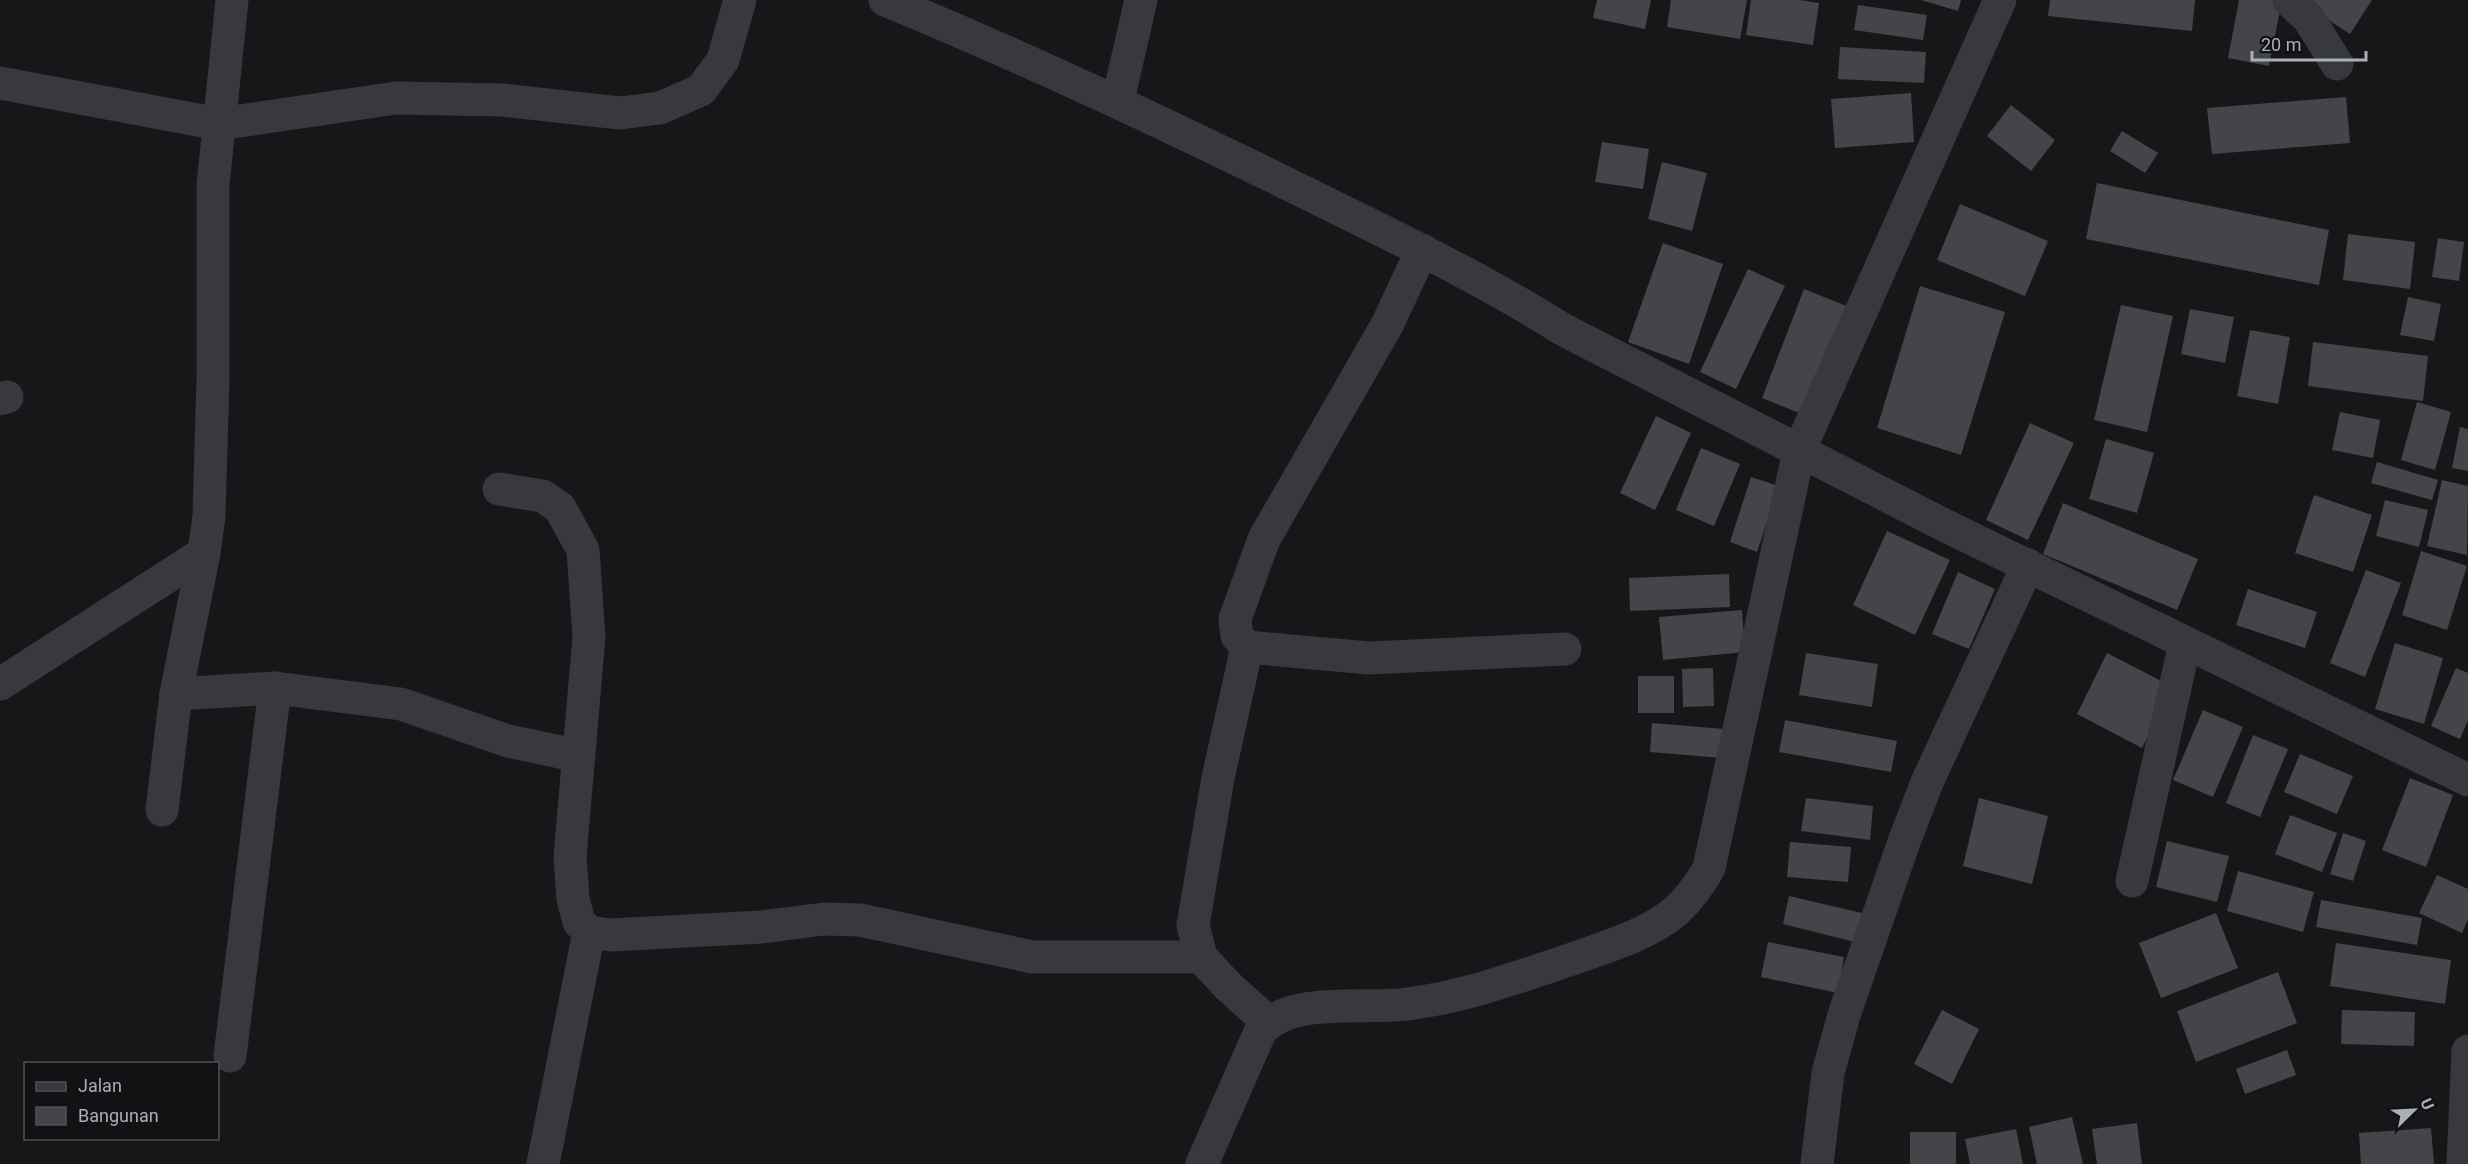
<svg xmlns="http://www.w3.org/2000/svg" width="2468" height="1164" viewBox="0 0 2468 1164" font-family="Roboto,sans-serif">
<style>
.building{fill:#434549}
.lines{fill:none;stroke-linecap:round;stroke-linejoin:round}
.minor{stroke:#38393e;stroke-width:33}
</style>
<rect width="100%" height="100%" fill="#171719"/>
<g class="building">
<polygon points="1597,0 1651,0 1645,29 1593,18"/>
<polygon points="1671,0 1747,0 1740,39 1667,27"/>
<polygon points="1751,0 1799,0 1819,3 1813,45 1746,35"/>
<polygon points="1921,0 1961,0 1958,11"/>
<polygon points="2050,0 2195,0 2192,31 2048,16"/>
<polygon points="2239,0 2282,0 2269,66 2228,58"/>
<polygon points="2298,0 2372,0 2350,34"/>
<polygon points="1858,5 1927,15 1923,40 1854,30"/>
<polygon points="1840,47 1926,52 1924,83 1838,79"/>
<polygon points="1911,93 1914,142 1835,148 1831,99"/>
<polygon points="2346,97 2350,143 2212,154 2207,108"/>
<polygon points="2011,105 2055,140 2031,171 1987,136"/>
<polygon points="2122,131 2158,153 2145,173 2110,151"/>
<polygon points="1602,142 1649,149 1643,189 1595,182"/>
<polygon points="1662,162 1707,173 1692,231 1648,219"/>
<polygon points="2097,183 2329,230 2319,285 2086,239"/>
<polygon points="1960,204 2048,241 2025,296 1937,260"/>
<polygon points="2348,234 2415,242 2410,289 2343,280"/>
<polygon points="2438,238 2464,242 2459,281 2432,277"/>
<polygon points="1663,243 1723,264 1689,364 1628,342"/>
<polygon points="1748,269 1785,286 1736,389 1700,372"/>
<polygon points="1920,286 2005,312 1961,455 1877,428"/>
<polygon points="1804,289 1849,307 1807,416 1762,398"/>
<polygon points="2408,297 2441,304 2434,341 2400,335"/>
<polygon points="2121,305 2173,316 2147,432 2094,420"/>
<polygon points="2190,309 2234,317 2225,363 2181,354"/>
<polygon points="2250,330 2290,337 2278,404 2237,396"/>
<polygon points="2313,342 2428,356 2423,401 2308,386"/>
<polygon points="2417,402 2451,412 2435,470 2401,460"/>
<polygon points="2340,412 2380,420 2373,458 2332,450"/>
<polygon points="1656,416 1691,433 1655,510 1620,493"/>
<polygon points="2030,423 2074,443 2028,540 1986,520"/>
<polygon points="2460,427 2468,429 2468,471 2452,468"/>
<polygon points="2106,439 2154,453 2137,513 2089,499"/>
<polygon points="1701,448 1740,464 1714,526 1676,510"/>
<polygon points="2377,462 2438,480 2432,500 2371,483"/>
<polygon points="1751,477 1779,486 1757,552 1730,542"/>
<polygon points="2442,480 2468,486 2467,555 2427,546"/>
<polygon points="2314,495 2372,515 2353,572 2295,553"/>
<polygon points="2385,500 2428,510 2419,547 2376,536"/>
<polygon points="2063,503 2198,559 2177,610 2043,554"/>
<polygon points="1887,531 1950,560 1915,635 1853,605"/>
<polygon points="2421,551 2467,566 2447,630 2402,615"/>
<polygon points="2366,570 2401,583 2365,677 2330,663"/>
<polygon points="1958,572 1995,589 1969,649 1932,634"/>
<polygon points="1729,574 1730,607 1630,611 1629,578"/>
<polygon points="2248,589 2317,612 2305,648 2236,625"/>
<polygon points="1742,610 1745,652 1663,660 1659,617"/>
<polygon points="2395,643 2443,658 2424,724 2375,709"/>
<polygon points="1806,653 1878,664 1872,707 1799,695"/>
<polygon points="2107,653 2173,687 2142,748 2077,714"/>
<polygon points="1713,668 1714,706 1683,707 1682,669"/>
<polygon points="2456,668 2468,673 2468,720 2460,739 2431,726"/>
<rect x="1638" y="676" width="36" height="37"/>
<polygon points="2203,710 2243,727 2213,797 2173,780"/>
<polygon points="1785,720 1897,741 1891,772 1779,752"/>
<polygon points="1652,723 1724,729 1722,758 1650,752"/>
<polygon points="2253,735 2288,749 2260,817 2226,803"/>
<polygon points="2300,754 2353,776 2337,814 2284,792"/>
<polygon points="2410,778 2453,795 2426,867 2382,850"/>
<polygon points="1806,798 1873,806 1870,840 1801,831"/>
<polygon points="1979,798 2048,816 2032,884 1963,866"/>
<polygon points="2290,815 2337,833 2322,872 2275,854"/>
<polygon points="2343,833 2366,841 2353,881 2330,874"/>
<polygon points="2167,841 2229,856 2217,902 2156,887"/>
<polygon points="1790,842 1851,847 1848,882 1787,877"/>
<polygon points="2238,871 2314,892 2303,932 2227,911"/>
<polygon points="2437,875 2468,889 2468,919 2462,933 2419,913"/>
<polygon points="1789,896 1862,913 1855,942 1783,924"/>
<polygon points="2321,900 2422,918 2417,945 2316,927"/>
<polygon points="2216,913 2238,968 2161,998 2139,943"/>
<polygon points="1768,942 1844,957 1838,993 1761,977"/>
<polygon points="2336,943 2451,960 2445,1004 2330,986"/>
<polygon points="2278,972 2297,1023 2196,1062 2177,1011"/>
<polygon points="1942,1010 1979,1029 1952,1084 1914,1064"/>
<polygon points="2342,1010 2415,1012 2414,1046 2341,1044"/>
<polygon points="2287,1050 2296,1075 2245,1094 2236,1069"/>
<polygon points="2072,1117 2083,1164 2037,1164 2029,1127"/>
<polygon points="2137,1123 2142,1164 2097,1164 2092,1129"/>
<polygon points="2431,1128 2434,1164 2361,1164 2359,1133"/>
<polygon points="2016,1129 2023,1164 1970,1164 1965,1139"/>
<rect x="1910" y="1132" width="46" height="32"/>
</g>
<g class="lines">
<g class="minor">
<path d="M885,0C1026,58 1162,122 1298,189C1387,233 1478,276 1562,329L1944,525L2468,780"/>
<polyline points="2289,0 2309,19 2337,64"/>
<polyline points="0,83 219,124 396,98 502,100 620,113 660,108 701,90 723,60 740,0"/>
<polyline points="1118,100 1141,0"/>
<polyline points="1422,250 1387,325 1264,539 1235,619 1237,636 1247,647 1369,658 1565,649"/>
<polyline points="0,399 7,397"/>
<polyline points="499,489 543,496 560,508 583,550 589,637 570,856 573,899 579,922 589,932 610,935 762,927 824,919 860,920 1032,957 1201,957"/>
<polyline points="1247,647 1218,778 1193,925 1201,957 1228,986 1268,1022"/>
<polyline points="0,684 204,553"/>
<polyline points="176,694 275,688 401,704 508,741 579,756"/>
<polyline points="162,810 176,694 204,553 209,516 213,379 213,185 232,0"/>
<polyline points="2132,881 2185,643"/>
<polyline points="230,1056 275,688"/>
<polyline points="543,1164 589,932"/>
<path d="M1202,1164L1260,1032C1289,995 1365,1010 1407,1004C1463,997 1516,978 1569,960C1603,948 1648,935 1676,911C1690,898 1700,884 1709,868L1799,451L2000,0"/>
<polyline points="1817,1164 1828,1073 1844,1015 1905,839 1928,780 2028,565"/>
<polyline points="2463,1164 2468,1051"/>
</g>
</g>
<rect x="24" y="1062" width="195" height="78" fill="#121214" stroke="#4e5156" stroke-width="1.5"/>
<rect x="36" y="1082" width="30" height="9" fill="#38393e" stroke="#4e5156" stroke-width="1.5"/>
<text x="78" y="1092" font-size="18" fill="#a9afb8">Jalan</text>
<rect x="36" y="1107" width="30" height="18" fill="#434549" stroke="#4e5156" stroke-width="1.5"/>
<text x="78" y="1122" font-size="18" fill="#a9afb8">Bangunan</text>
<g transform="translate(2414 1110) rotate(66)" stroke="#121214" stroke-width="4.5" paint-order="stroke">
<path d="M0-4.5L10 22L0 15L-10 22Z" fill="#a9afb8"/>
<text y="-9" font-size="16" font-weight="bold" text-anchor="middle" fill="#a9afb8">U</text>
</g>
<path d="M2252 51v9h114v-9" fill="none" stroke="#a9afb8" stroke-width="3"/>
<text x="2261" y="51" font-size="18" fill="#a9afb8" stroke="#121214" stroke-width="4.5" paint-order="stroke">20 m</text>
</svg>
